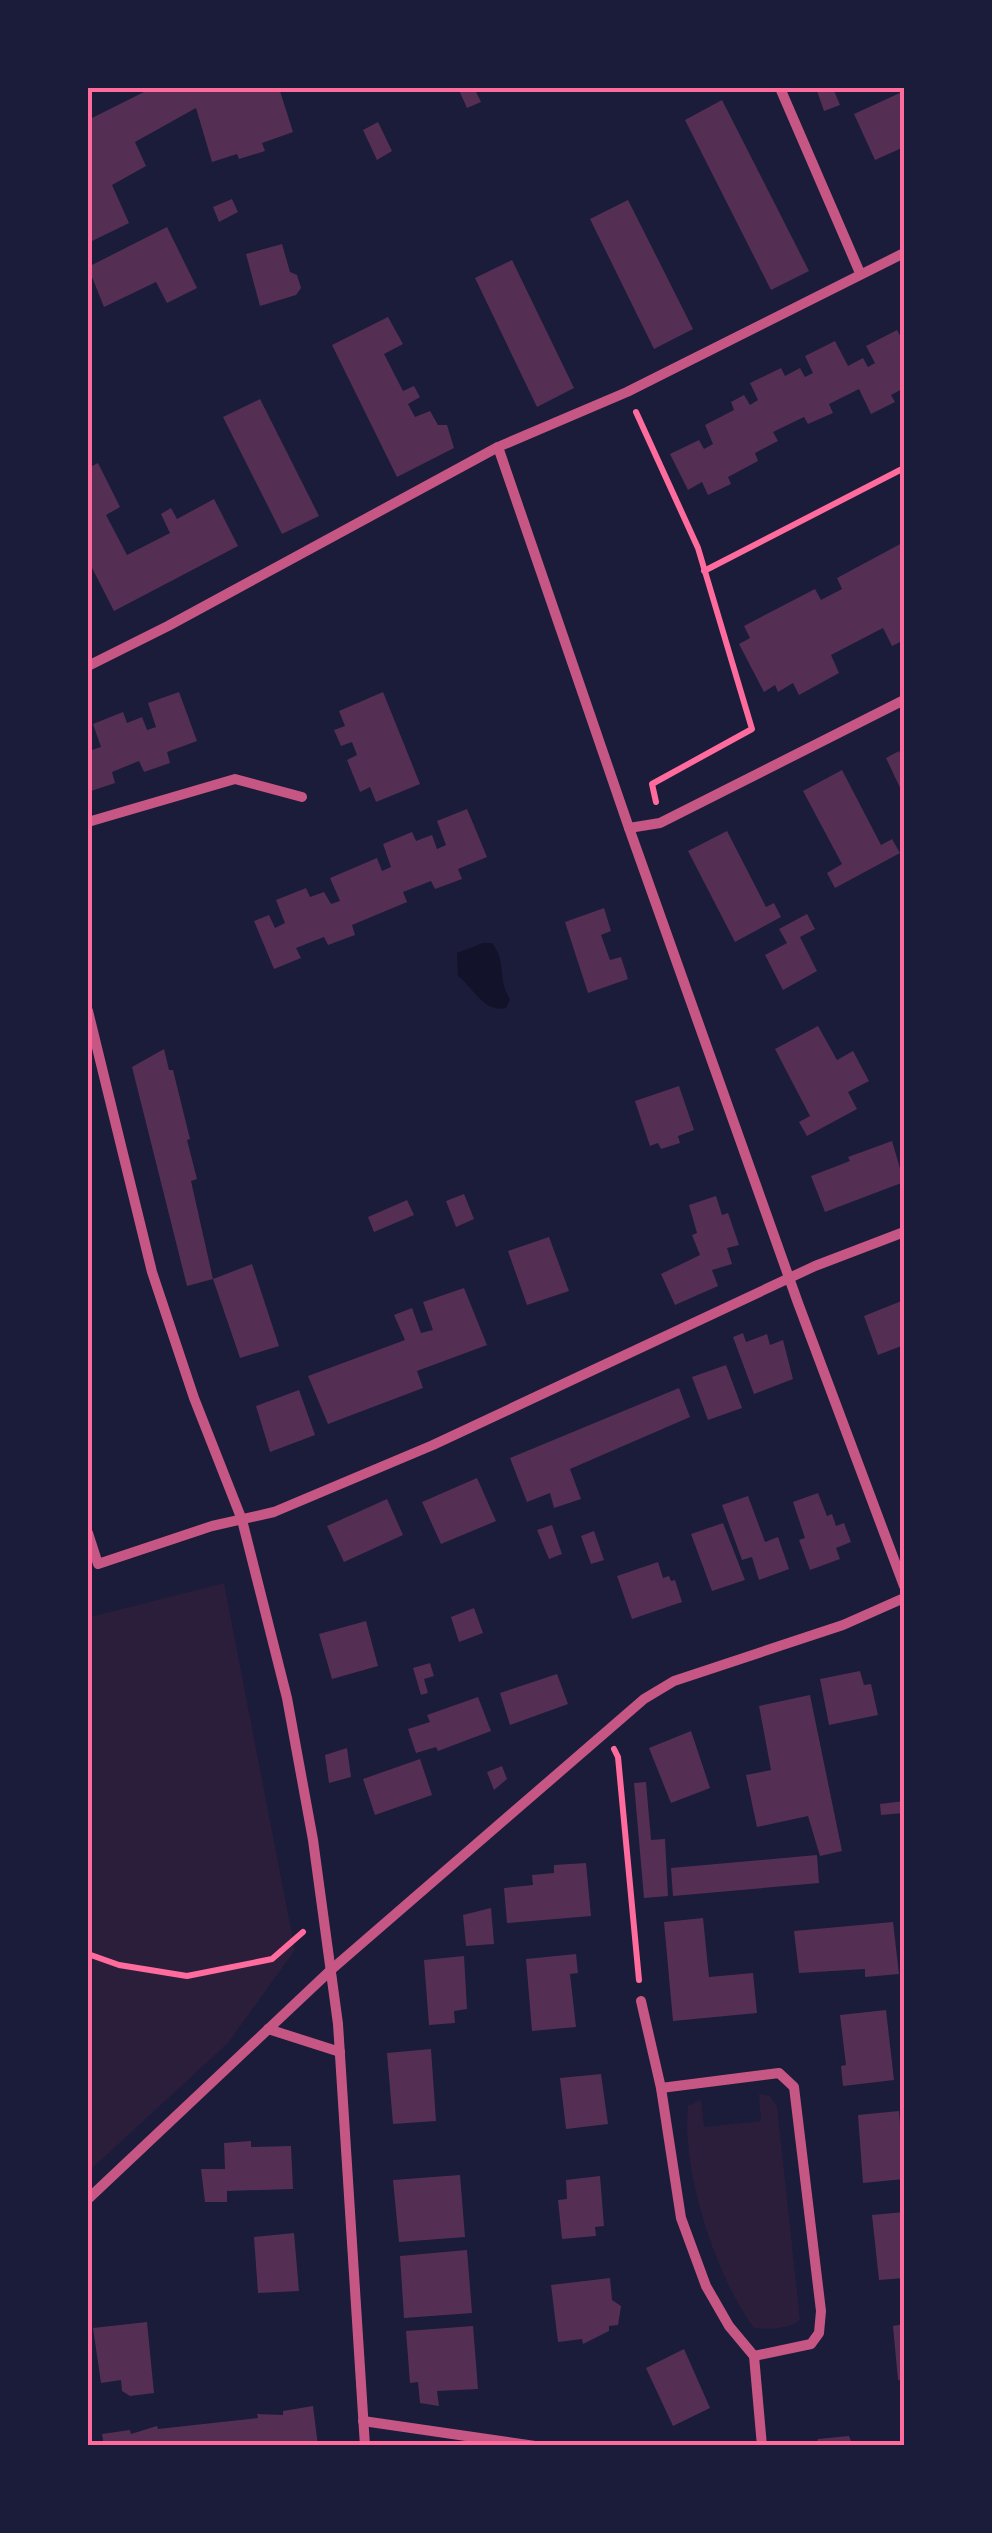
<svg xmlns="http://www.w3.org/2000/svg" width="992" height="2533" viewBox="0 0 992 2533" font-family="'Exo 2',sans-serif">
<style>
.green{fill:#2a1e3b}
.water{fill:#12122b}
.building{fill:#542f53}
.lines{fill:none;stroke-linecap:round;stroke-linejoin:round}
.path{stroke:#ff6b9d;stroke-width:6}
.minor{stroke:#c65784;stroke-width:10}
.neatline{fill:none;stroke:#ff6b9d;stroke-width:4}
</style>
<rect width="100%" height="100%" fill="#1b1b3a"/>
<g class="green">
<polygon points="224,1583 295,1950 228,2043 88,2172 88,1615 94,1616"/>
<path d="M759,2094L770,2096L777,2106L800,2320C789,2329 767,2330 754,2328C716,2277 681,2170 688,2106L701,2100L704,2127L761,2121Z"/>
</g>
<path class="water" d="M483,943H492C507,962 497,980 510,999L506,1008C482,1012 475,989 458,976L457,953Z"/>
<g class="building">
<polygon points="152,88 279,88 293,132 262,143 265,151 239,159 237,154 212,162 196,108 135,142 146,166 112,185 129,223 88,243 88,120"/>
<polygon points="458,88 474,88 481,102 467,108"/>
<polygon points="816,88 833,88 840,105 824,111"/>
<polygon points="904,91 904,147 875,160 854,114"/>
<polygon points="722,100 809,271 771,290 685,120"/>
<polygon points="378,122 392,151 377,160 363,130"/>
<polygon points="232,199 238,212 219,222 213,207"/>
<polygon points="628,200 693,329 654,349 590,219"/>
<polygon points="167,227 197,288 167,303 156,282 104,307 88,267"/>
<polygon points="282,244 290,272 297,275 301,288 296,295 260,306 246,254"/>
<polygon points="512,260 574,388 537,407 475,278"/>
<polygon points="388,317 403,344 384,354 403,391 414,386 420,397 408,404 415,417 430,411 438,425 447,425 454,448 397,477 332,345"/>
<polygon points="897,330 902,339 904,337 904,388 891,395 895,402 871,414 859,389 829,404 833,413 808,424 804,417 773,432 778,441 755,453 758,461 728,477 731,484 708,495 702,482 688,490 670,454 699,440 704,449 713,444 705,425 734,410 731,402 744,395 750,405 758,400 750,383 781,368 785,376 800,368 805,377 813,373 805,356 835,341 848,366 863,358 868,367 875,363 866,346"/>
<polygon points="260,399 319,516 282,534 223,417"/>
<polygon points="98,463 120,507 106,515 127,555 170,533 161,514 171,508 177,519 214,499 238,546 114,611 88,560 88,468"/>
<polygon points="904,542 904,640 892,646 883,628 831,655 839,673 799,695 793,683 778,692 775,685 764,692 739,644 750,638 744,626 815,589 821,600 842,589 837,578"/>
<polygon points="179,692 197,741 167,752 170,763 144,772 139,761 112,772 115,783 88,792 88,740 92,750 101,747 93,724 123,712 127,723 142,717 147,730 156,727 148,703"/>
<polygon points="383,692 420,784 376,802 370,787 360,792 347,760 357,755 352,742 341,746 334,730 345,726 339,711"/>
<polygon points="899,751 904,762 904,796 886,758"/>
<polygon points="842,770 881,845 892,839 900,853 835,888 827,873 842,864 803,791"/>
<polygon points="467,809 487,857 458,869 462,879 435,889 431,881 403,892 407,902 352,925 355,935 328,945 324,937 296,948 301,958 274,969 254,921 269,915 275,928 285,923 276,900 306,888 310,897 324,892 331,904 340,901 330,878 377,858 382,871 391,867 383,844 412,832 416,841 432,835 437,849 446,845 437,821"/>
<polygon points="727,831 766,907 774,903 781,917 735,942 688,851"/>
<polygon points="604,908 611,931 601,935 610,960 621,957 628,979 588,993 565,922"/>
<polygon points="807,914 815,929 800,937 817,971 783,990 765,955 787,943 779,929"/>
<polygon points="818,1026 837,1060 853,1051 869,1081 848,1092 857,1109 807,1136 799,1122 810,1116 775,1049"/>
<polygon points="164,1049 169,1070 173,1070 190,1139 187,1140 197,1179 191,1181 213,1279 252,1264 279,1346 240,1358 213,1279 187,1286 132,1067"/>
<polygon points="679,1086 694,1130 678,1136 680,1143 661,1149 658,1143 650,1146 635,1101"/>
<polygon points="892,1141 904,1182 825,1212 811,1176 850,1161 848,1157"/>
<polygon points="464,1194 474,1219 456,1227 446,1201"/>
<polygon points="716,1196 722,1215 728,1213 739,1245 727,1248 732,1264 712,1270 718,1286 675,1305 661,1274 700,1255 692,1235 697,1233 689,1205"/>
<polygon points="407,1200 414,1215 374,1232 368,1217"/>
<polygon points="549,1237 569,1291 527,1305 508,1251"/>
<polygon points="464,1288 487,1345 417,1371 423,1388 328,1424 308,1376 405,1340 394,1315 412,1308 421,1333 433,1330 423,1302"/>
<polygon points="904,1300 904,1345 878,1355 864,1316"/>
<polygon points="743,1333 746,1342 767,1334 770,1345 783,1340 793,1379 754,1394 733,1337"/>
<polygon points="726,1365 742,1408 708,1420 692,1377"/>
<polygon points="679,1388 690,1417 570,1469 581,1499 554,1508 550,1493 527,1502 510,1458"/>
<polygon points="299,1390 315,1435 270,1452 256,1406"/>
<polygon points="477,1478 496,1521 441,1544 422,1502"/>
<polygon points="818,1493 827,1516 832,1514 836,1526 844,1523 851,1542 836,1548 840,1559 810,1570 799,1540 805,1538 793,1502"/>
<polygon points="748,1496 765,1542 778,1537 789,1569 759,1580 752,1557 742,1560 722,1505"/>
<polygon points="387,1499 403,1535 344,1562 327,1526"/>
<polygon points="723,1523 745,1580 712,1591 691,1534"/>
<polygon points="552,1525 562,1554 549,1559 537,1530"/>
<polygon points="594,1531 604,1560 591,1564 581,1536"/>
<polygon points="658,1562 663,1578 669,1576 671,1581 675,1580 682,1602 632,1619 617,1576"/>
<polygon points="474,1608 483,1633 459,1642 451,1617"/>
<polygon points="366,1621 378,1666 332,1679 319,1634"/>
<polygon points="430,1663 434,1676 424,1679 428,1693 421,1695 413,1668"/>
<polygon points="860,1671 864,1685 871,1684 878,1715 829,1725 820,1679"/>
<polygon points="557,1674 568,1704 510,1725 500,1693"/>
<polygon points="810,1695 842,1851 820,1856 808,1816 757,1827 746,1775 771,1770 759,1706"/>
<polygon points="478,1697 491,1731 438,1751 436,1747 416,1753 408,1729 430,1722 427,1715"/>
<polygon points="691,1731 710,1788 671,1803 649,1748"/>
<polygon points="347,1748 351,1777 329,1783 325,1755"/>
<polygon points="420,1759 432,1795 375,1815 363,1779"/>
<polygon points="502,1766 507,1779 494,1790 487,1772"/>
<polygon points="646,1782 651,1840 665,1839 668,1896 644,1898 634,1783"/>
<polygon points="904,1801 904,1813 881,1815 880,1804"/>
<polygon points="817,1855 819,1883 673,1896 671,1868"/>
<polygon points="586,1863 591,1916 507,1923 504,1888 533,1885 532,1875 554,1873 554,1865"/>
<polygon points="491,1908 494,1944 466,1946 463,1915"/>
<polygon points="703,1918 709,1977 753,1973 757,2013 673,2021 664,1922"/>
<polygon points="893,1922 899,1974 865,1977 865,1969 799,1973 794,1931"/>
<polygon points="576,1954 578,1973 570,1974 576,2027 532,2031 526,1959"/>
<polygon points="464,1956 467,2009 454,2011 455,2023 429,2025 424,1960"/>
<polygon points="886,2010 894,2080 843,2086 841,2066 846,2065 840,2015"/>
<polygon points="431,2049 436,2121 393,2124 387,2053"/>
<polygon points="601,2074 608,2124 566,2129 560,2078"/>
<polygon points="899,2111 904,2179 863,2183 858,2115"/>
<polygon points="251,2141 251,2147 291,2146 293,2189 227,2191 227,2202 205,2202 201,2169 225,2169 224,2143"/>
<polygon points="460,2175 465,2237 399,2242 393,2180"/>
<polygon points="600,2176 604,2226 595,2227 596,2236 562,2239 558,2200 567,2199 566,2180"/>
<polygon points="904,2212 904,2278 879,2280 872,2215"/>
<polygon points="294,2233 299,2291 258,2293 254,2237"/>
<polygon points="467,2250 472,2313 404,2318 400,2256"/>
<polygon points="610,2278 612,2300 621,2306 618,2325 609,2326 609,2331 583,2344 582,2339 558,2342 551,2285"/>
<polygon points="147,2322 154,2393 130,2396 122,2391 121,2380 101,2383 93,2328"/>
<polygon points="904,2324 904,2380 898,2380 893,2326"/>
<polygon points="473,2326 478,2389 437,2391 439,2406 420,2403 418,2382 410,2383 406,2331"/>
<polygon points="684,2349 710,2408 673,2426 646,2368"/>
<polygon points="313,2406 318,2446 104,2446 102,2434 130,2430 131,2434 157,2426 158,2429 258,2418 257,2414 283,2415 283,2411"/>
<polygon points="849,2436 853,2446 815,2446 818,2439"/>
</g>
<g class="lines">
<g class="path">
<polyline points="636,412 698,548 752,729 652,784 656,802"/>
<polyline points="704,571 904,468"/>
<polyline points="614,1749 618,1757 639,1980"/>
<polyline points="88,1954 119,1965 187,1976 272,1959 303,1932"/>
</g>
<g class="minor">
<polyline points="780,88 860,273"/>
<polyline points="498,447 629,828 798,1303 904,1586"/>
<polyline points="88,666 168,626 498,447 627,392 904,253"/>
<polyline points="88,822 235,779 302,797"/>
<polyline points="629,828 660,823 904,700"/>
<polyline points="88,1011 152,1272 194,1398 242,1520 287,1698 313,1840 338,2024 365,2446"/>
<polyline points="88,1533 98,1564 212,1526 274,1512 433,1445 815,1266 904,1232"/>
<polyline points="641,2001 661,2088 681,2218 706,2286 729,2326 754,2356 762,2446"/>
<polyline points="268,2029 340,2052"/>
<polyline points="661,2088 779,2073 794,2087 821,2311 819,2333 811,2344 754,2356"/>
<polyline points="88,2199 332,1969 644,1699 674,1681 843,1625 904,1598"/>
<polyline points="363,2421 535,2446"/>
</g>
</g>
<rect width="992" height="2533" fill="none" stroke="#1b1b3a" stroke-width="180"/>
<rect x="90" y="90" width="812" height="2353" class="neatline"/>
</svg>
